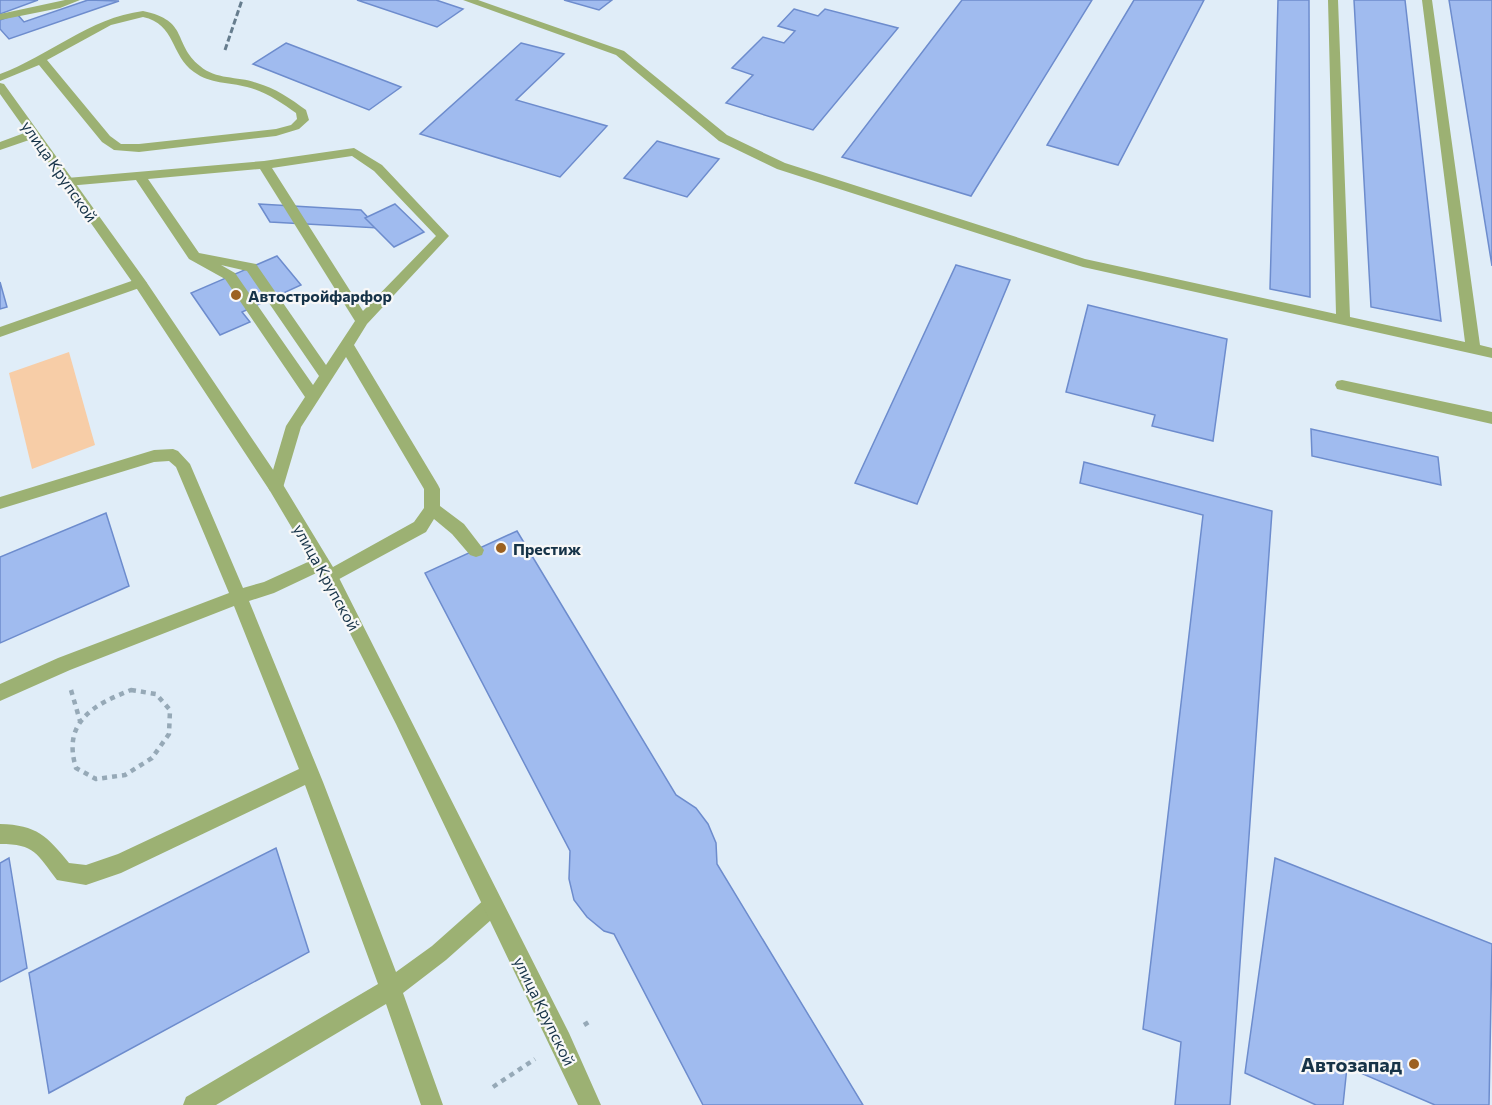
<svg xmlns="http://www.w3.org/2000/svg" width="1492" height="1105" viewBox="0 0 1492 1105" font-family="Commissioner,sans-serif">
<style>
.green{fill:#f7cda7}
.building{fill:#a0bbef;stroke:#6d8ccd;stroke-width:1.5}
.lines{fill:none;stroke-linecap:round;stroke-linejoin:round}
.path{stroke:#96a9b7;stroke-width:4.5;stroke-dasharray:5 5;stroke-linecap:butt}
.service{fill:#9cb173;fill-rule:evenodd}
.tertiary{fill:#9cb173;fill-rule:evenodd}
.rail{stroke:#667d8e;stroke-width:3;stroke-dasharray:6 3;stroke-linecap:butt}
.poi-dot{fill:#9c6121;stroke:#f8f8f8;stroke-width:2}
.labels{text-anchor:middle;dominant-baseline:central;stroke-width:4.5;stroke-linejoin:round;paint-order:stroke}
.street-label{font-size:16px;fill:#163348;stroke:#f8f8f8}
.poi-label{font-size:16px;font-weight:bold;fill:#163348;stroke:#f8f8f8;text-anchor:start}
.near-poi-label{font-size:20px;font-weight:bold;fill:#163348;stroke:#f8f8f8;text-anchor:end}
</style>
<rect width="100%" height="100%" fill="#e0edf8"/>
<polygon class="green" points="69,352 95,445 32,469 9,373"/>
<g class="building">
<polygon points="0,0 38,0 0,14"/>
<polygon points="88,0 119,1 9,39 0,29 0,20 17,14 24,22"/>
<polygon points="357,0 436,0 463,9 437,27"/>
<polygon points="564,0 612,0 599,10"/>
<polygon points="962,0 1092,0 971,196 842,157"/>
<polygon points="1134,0 1204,0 1118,165 1047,145"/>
<polygon points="1278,0 1309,0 1310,297 1270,289"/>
<polygon points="1354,0 1405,0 1441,321 1371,307"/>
<polygon points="1449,0 1492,0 1492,266"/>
<polygon points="794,9 818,16 825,9 898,28 813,130 726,103 753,75 732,68 763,37 784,43 795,31 778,26"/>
<polygon points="286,43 401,87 369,110 253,64"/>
<polygon points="521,43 564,54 516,100 607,126 560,177 420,134"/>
<polygon points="657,141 719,159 687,197 624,178"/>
<polygon points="259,204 361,210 378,228 270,222"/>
<polygon points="395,204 424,232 394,247 365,218"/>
<polygon points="277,256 301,285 242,312 250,322 220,335 191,293"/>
<polygon points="956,265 1010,280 917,504 855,483"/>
<polygon points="0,282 7,307 0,309"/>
<polygon points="1088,305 1227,339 1213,441 1152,426 1155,415 1066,392"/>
<polygon points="1311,429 1438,457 1441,485 1312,456"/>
<polygon points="1084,462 1272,511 1230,1105 1175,1105 1181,1042 1143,1029 1203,515 1080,483"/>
<polygon points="106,513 129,586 0,643 0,557"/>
<polygon points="517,531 676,795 696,808 708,824 716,843 717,864 863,1105 703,1105 614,934 604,931 587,917 574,900 569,879 570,851 425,573"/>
<polygon points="276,848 309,952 49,1093 29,973"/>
<polygon points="9,858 27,968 0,982 0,863"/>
<polygon points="1275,858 1492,944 1489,1105 1435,1105 1347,1067 1343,1105 1316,1105 1245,1073"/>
</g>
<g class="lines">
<g class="path">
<polyline points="71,690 80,721"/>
<path d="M131,690L156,694L170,710L169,734L152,758L125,775L96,779L76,768C62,722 93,705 131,690Z"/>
<polyline points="584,1025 592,1020"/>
<polyline points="493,1087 535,1059"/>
</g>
<g class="service">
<polygon points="65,0 80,0 60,8 0,20 0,14"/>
<polygon points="463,0 478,0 624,51 727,135 785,163 1085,259 1336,314 1328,0 1338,0 1350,317 1465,342 1422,0 1432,0 1480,345 1492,348 1492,358 1083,267 777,169 719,141 616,55"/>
<path d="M143,11C190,21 172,43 200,66C216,80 238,76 257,83C275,88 291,99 306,110L309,120L299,129L276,136L139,152L114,150L102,142L39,65L0,81V74C49,56 89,18 143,11ZM143,17C176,24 170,55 194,72C210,84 229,82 247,87C265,91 282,103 296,113L297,119L291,125L276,129L139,144H121L110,136L47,60L111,25Z"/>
<path d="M354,148L382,165L449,236L367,324L354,345L438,485L440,489V506L464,524L484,550L482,555L476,557L470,555L452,534L434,519L426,532L330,584L324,582L322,577L324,572L414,522L424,508V489L346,357L301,427L282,491L276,493L270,491L268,487L286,426L305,397L225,279L189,259L136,180L67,186L61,182L67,178L264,161ZM352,156L374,171L436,236L363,311L272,168ZM260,169L355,321L326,365L256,264L199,253L148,179ZM221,265L247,271L319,376L313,385L235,273Z"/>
<polygon points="140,278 147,283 145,286 0,337 0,327"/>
<polygon points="1342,380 1492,412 1492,424 1337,389 1335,385 1337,381"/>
<path d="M173,449L178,451L190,464L243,588L264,582L321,556L327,558L329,563L327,568L274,593L249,601L323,782L396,972L432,946L486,898L493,895L500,898L503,905L500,912L446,960L403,993L443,1105H421L386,1004L216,1105H183L186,1097L378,984L305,785L121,873L86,885L57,880C37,854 35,844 0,844V824C37,825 47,836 69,863L86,865L118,854L299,769L234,606L70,670L0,701V684L58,658L229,593L176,467L169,461L154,462L0,509V497L154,450Z"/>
</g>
<polygon class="tertiary" points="0,83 4,84 145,280 282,483 336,572 569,1033 601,1105 578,1105 396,724 324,582 270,491 135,286 32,139 0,150 0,142 27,132 0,94"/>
<polyline class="rail" points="225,50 242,0"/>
</g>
<g class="poi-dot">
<circle cx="236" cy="295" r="6"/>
<circle cx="501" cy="548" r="6"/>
<circle cx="1414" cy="1064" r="6"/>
</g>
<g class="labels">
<g class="street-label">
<text transform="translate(60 171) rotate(55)">улица Крупской</text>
<text transform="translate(327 577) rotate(61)">улица Крупской</text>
<text transform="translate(545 1011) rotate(64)">улица Крупской</text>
</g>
<g class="poi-label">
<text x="248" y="295">Автостройфарфор</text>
<text x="513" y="548">Престиж</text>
</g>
<g class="near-poi-label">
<text x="1402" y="1064">Автозапад</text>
</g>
</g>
</svg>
